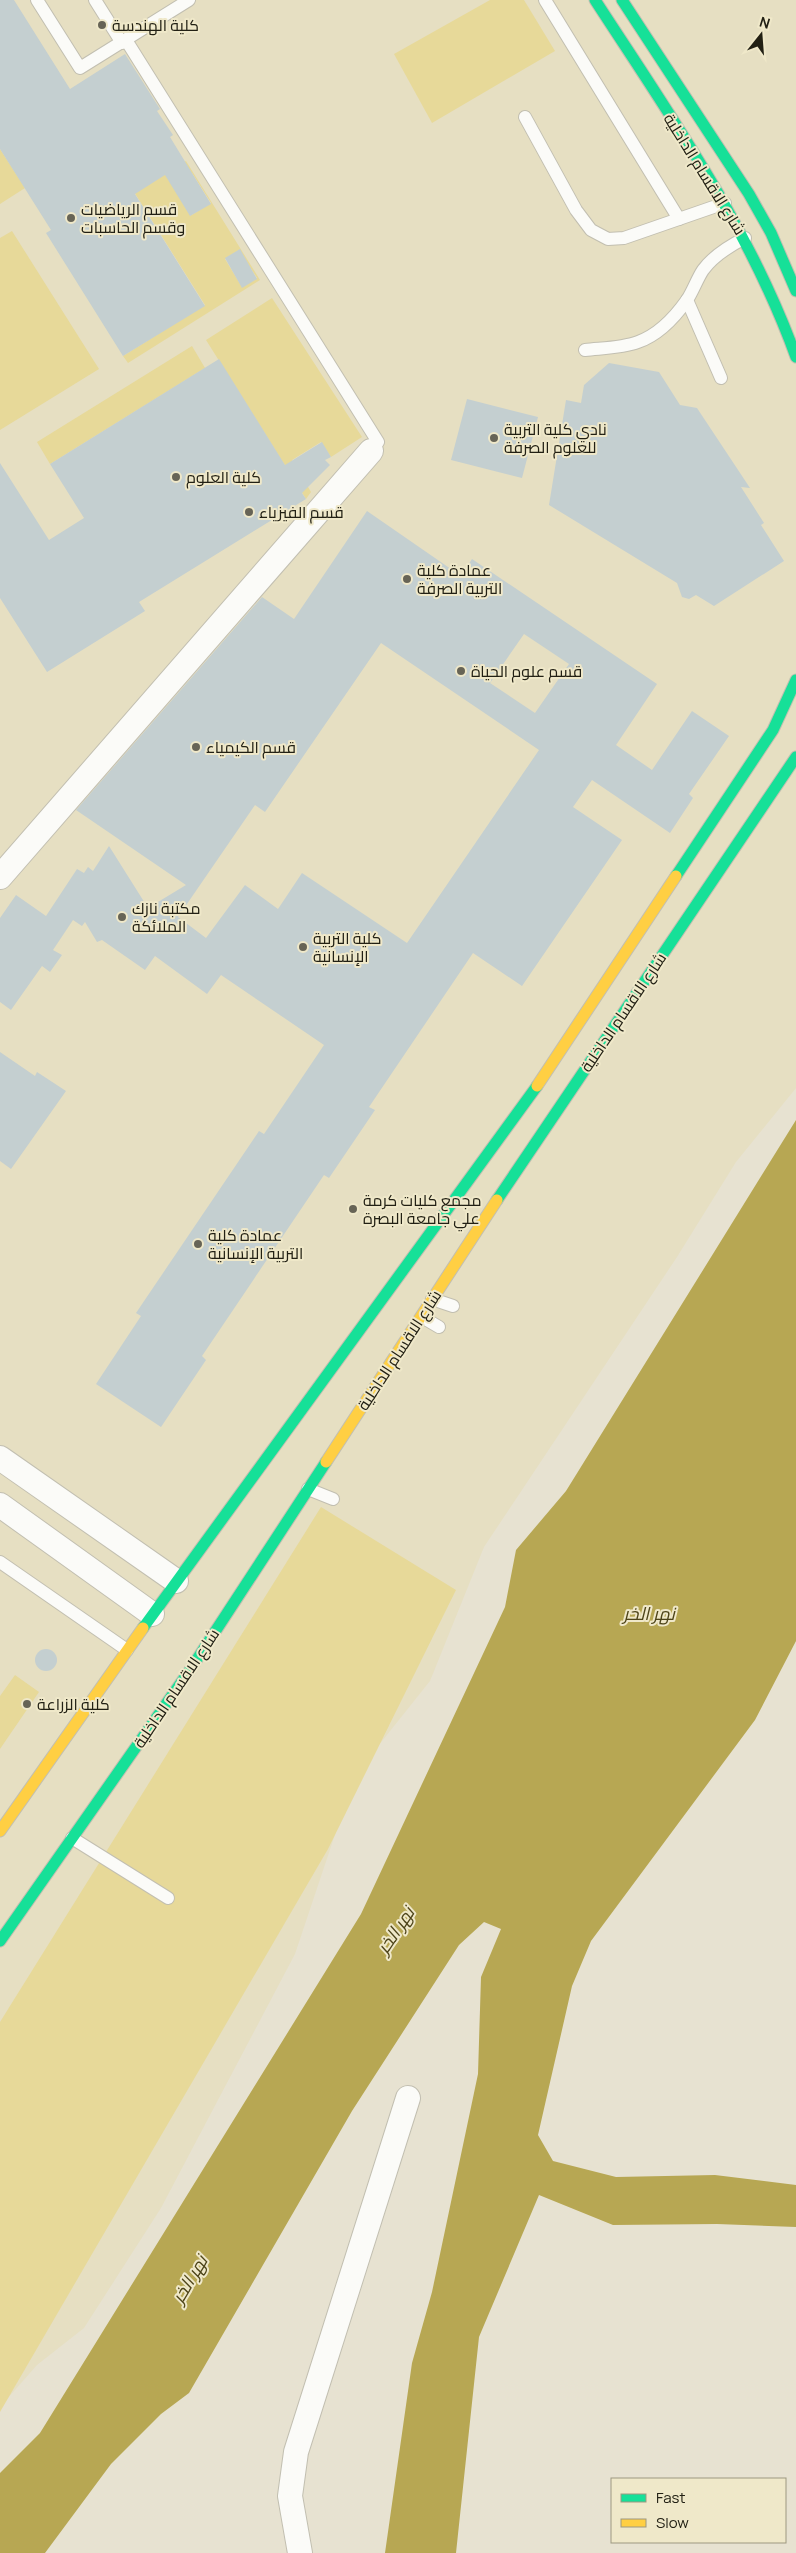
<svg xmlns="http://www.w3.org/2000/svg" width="796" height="2553" viewBox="0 0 796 2553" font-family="Manrope,Cairo,sans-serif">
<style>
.built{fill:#e6dfc2}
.green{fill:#e7d999;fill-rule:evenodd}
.water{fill:#b7a753}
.building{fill:#c4cfd0;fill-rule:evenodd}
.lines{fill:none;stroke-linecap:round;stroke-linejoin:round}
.lane-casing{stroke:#c2bfb1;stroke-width:14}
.street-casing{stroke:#c2bfb1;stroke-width:26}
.fast-casing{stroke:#c2bfb1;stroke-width:13}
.slow-casing{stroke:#c2bfb1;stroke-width:13}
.lane{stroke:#fbfbf8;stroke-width:12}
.street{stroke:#fbfbf8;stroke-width:24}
.fast{stroke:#16e098;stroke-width:11}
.slow{stroke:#ffcf43;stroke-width:11}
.poi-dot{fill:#676456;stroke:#efe8c9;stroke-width:2}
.labels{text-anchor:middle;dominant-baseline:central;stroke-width:4;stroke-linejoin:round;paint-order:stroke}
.poi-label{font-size:16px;fill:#222014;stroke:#efe8c9;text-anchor:start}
.street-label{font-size:16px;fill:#222014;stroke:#efe8c9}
.water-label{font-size:18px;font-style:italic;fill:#4d4419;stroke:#efe8c9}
</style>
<rect width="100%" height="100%" fill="#e7e2d1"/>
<polygon class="built" points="0,0 796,0 796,1088 736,1162 677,1257 484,1547 430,1681 355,1775 295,1954 161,2208 84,2328 37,2365 0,2407"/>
<g class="green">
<polygon points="490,0 524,0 555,51 432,123 394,54"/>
<path d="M70,90L156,180L186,161L260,280L128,363L123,356L205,305ZM192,173L211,203L190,216ZM239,250L257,278L242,287L225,259Z"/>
<polygon points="0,149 25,188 0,204"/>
<polygon points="12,231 99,369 0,430 0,238"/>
<polygon points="272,298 362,437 331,457 321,442 292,460 311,492 306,499 206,340"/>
<polygon points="192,346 205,368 50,464 37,442"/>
<polygon points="321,1507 456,1590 328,1849 0,2412 0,2022"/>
<polygon points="15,1675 39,1692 0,1749 0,1696"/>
</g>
<polygon class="water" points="796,1120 796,1641 755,1720 591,1941 572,1986 538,2135 553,2161 616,2177 715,2175 796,2185 796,2227 717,2224 613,2225 539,2195 479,2337 456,2553 385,2553 412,2363 432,2292 478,2074 481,1977 501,1929 484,1922 459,1945 352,2111 189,2393 161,2414 111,2464 45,2553 0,2553 0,2473 40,2433 361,1914 505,1607 516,1550 566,1491"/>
<g class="building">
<polygon points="0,0 14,0 70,89 125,54 160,109 157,111 173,135 170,137 211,204 190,216 165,175 135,194 205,306 123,356 46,233 51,230 0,149"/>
<polygon points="240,249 257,279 242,288 225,258"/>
<polygon points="219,359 285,465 322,442 331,457 325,460 330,465 302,493 306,499 139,602 145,611 47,672 0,598 0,463 49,540 84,518 50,464"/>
<polygon points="609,363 659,372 680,405 697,408 750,488 741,487 764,523 761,525 784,561 714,606 696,595 689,599 682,597 677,583 549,505 566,400 581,403 584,385"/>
<polygon points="467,399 538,417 522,478 451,460"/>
<path d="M367,511L461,576L472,559L657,684L616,745L652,770L692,711L729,736L689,794L693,798L670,833L592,780L573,807L622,840L522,986L473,953L369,1107L375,1110L329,1178L324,1175L202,1356L206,1360L161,1427L96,1384L141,1316L136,1313L259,1131L264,1134L324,1045L221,975L207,994L155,956L145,970L102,940L97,942L85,922L82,926L73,920L53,950L62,955L50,972L42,966L11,1010L0,1002V918L16,895L46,916L77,869L84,873L88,867L93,871L109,846L148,908L186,885L76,810L262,597L294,619ZM524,634L569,664L535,713L490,683ZM381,643L539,750L407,943L302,873L278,909L245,885L206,938L178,917L255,805L265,812Z"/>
<polygon points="0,1052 35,1076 37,1072 66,1091 11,1169 0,1161"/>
<circle cx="46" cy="1660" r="11"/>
</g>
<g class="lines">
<g class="lane-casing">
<g id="lane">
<polyline points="37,0 80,68 189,0"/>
<polyline points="95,0 122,43"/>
<polyline points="545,0 679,219"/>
<polyline points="126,40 378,442 371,451"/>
<polyline points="525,117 576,210 591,230 608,239 624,238 725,203"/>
<polyline points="687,300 721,378"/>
<path d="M585,350C603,348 622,348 638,342C658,335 675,317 687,300C693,291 697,279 703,270C714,255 729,246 745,238"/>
<polyline points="432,1299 453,1306"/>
<polyline points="422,1317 439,1327"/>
<polyline points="308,1489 333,1499"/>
<polyline points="0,1562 127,1650"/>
<polyline points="72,1838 168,1898"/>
</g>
</g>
<g class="street-casing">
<g id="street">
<polyline points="0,877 371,451"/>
<polyline points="0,1458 176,1581"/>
<polyline points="0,1505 152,1614"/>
<polyline points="300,2553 290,2496 296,2452 408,2098"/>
</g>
</g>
<g class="fast-casing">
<g id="fast">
<path d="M595,0C671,117 748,225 796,357"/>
<polyline points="622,0 749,194 771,233 796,291"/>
<polyline points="676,876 773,730 796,680"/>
<polyline points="497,1200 796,757"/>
<polyline points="143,1628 537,1086"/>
<polyline points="0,1941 190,1670 326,1462"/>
</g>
</g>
<g class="slow-casing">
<g id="slow">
<polyline points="537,1086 676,876"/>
<polyline points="326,1462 497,1200"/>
<polyline points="0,1831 143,1628"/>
</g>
</g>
<use href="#lane" class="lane"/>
<use href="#street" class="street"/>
<use href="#fast" class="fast"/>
<use href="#slow" class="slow"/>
</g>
<g class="poi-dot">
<circle cx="102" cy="25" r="5"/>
<circle cx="71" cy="218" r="5"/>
<circle cx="494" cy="438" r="5"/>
<circle cx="176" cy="477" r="5"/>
<circle cx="249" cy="512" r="5"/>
<circle cx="407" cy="579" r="5"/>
<circle cx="461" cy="671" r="5"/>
<circle cx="196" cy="747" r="5"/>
<circle cx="122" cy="917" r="5"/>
<circle cx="303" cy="947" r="5"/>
<circle cx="353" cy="1209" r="5"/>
<circle cx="198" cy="1244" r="5"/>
<circle cx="27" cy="1704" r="5"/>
</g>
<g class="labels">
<g class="poi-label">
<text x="112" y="25">كلية الهندسة</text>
<text x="81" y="209">قسم الرياضيات<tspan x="81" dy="18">وقسم الحاسبات</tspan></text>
<text x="504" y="429">نادي كلية التربية<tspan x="504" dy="18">للعلوم الصرفة</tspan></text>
<text x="186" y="477">كلية العلوم</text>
<text x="259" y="512">قسم الفيزياء</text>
<text x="417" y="570">عمادة كلية<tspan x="417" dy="18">التربية الصرفة</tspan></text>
<text x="471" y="671">قسم علوم الحياة</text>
<text x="206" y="747">قسم الكيمياء</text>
<text x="132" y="908">مكتبة نازك<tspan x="132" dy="18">الملائكة</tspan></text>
<text x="313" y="938">كلية التربية<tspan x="313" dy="18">الإنسانية</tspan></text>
<text x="363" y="1200">مجمع كليات كرمة<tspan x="363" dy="18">علي جامعة البصرة</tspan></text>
<text x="208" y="1235">عمادة كلية<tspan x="208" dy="18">التربية الإنسانية</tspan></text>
<text x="37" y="1704">كلية الزراعة</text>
</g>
<g class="street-label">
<text transform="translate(705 174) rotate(58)">شارع الاقسام الداخلية</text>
<text transform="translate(623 1012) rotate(-56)">شارع الاقسام الداخلية</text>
<text transform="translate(399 1350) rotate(-57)">شارع الاقسام الداخلية</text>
<text transform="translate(176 1688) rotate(-56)">شارع الاقسام الداخلية</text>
</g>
<g class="water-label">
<text x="649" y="1613">نهر الخر</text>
<text transform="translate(395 1930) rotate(-56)">نهر الخر</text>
<text transform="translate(189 2279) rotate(-59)">نهر الخر</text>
</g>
</g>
<rect x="611" y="2478" width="175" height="65" fill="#efe8c9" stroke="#9d9881"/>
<rect x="621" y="2494" width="25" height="8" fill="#16e098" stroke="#9d9881"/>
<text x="656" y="2503" font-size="15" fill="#222014">Fast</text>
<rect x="621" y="2519" width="25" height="8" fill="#ffcf43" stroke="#9d9881"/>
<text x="656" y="2528" font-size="15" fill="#222014">Slow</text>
<g transform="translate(761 35) rotate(17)" stroke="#efe8c9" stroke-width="4" paint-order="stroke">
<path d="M0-4L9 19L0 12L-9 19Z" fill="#222014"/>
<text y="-8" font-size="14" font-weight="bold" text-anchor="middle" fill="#222014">N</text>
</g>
</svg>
